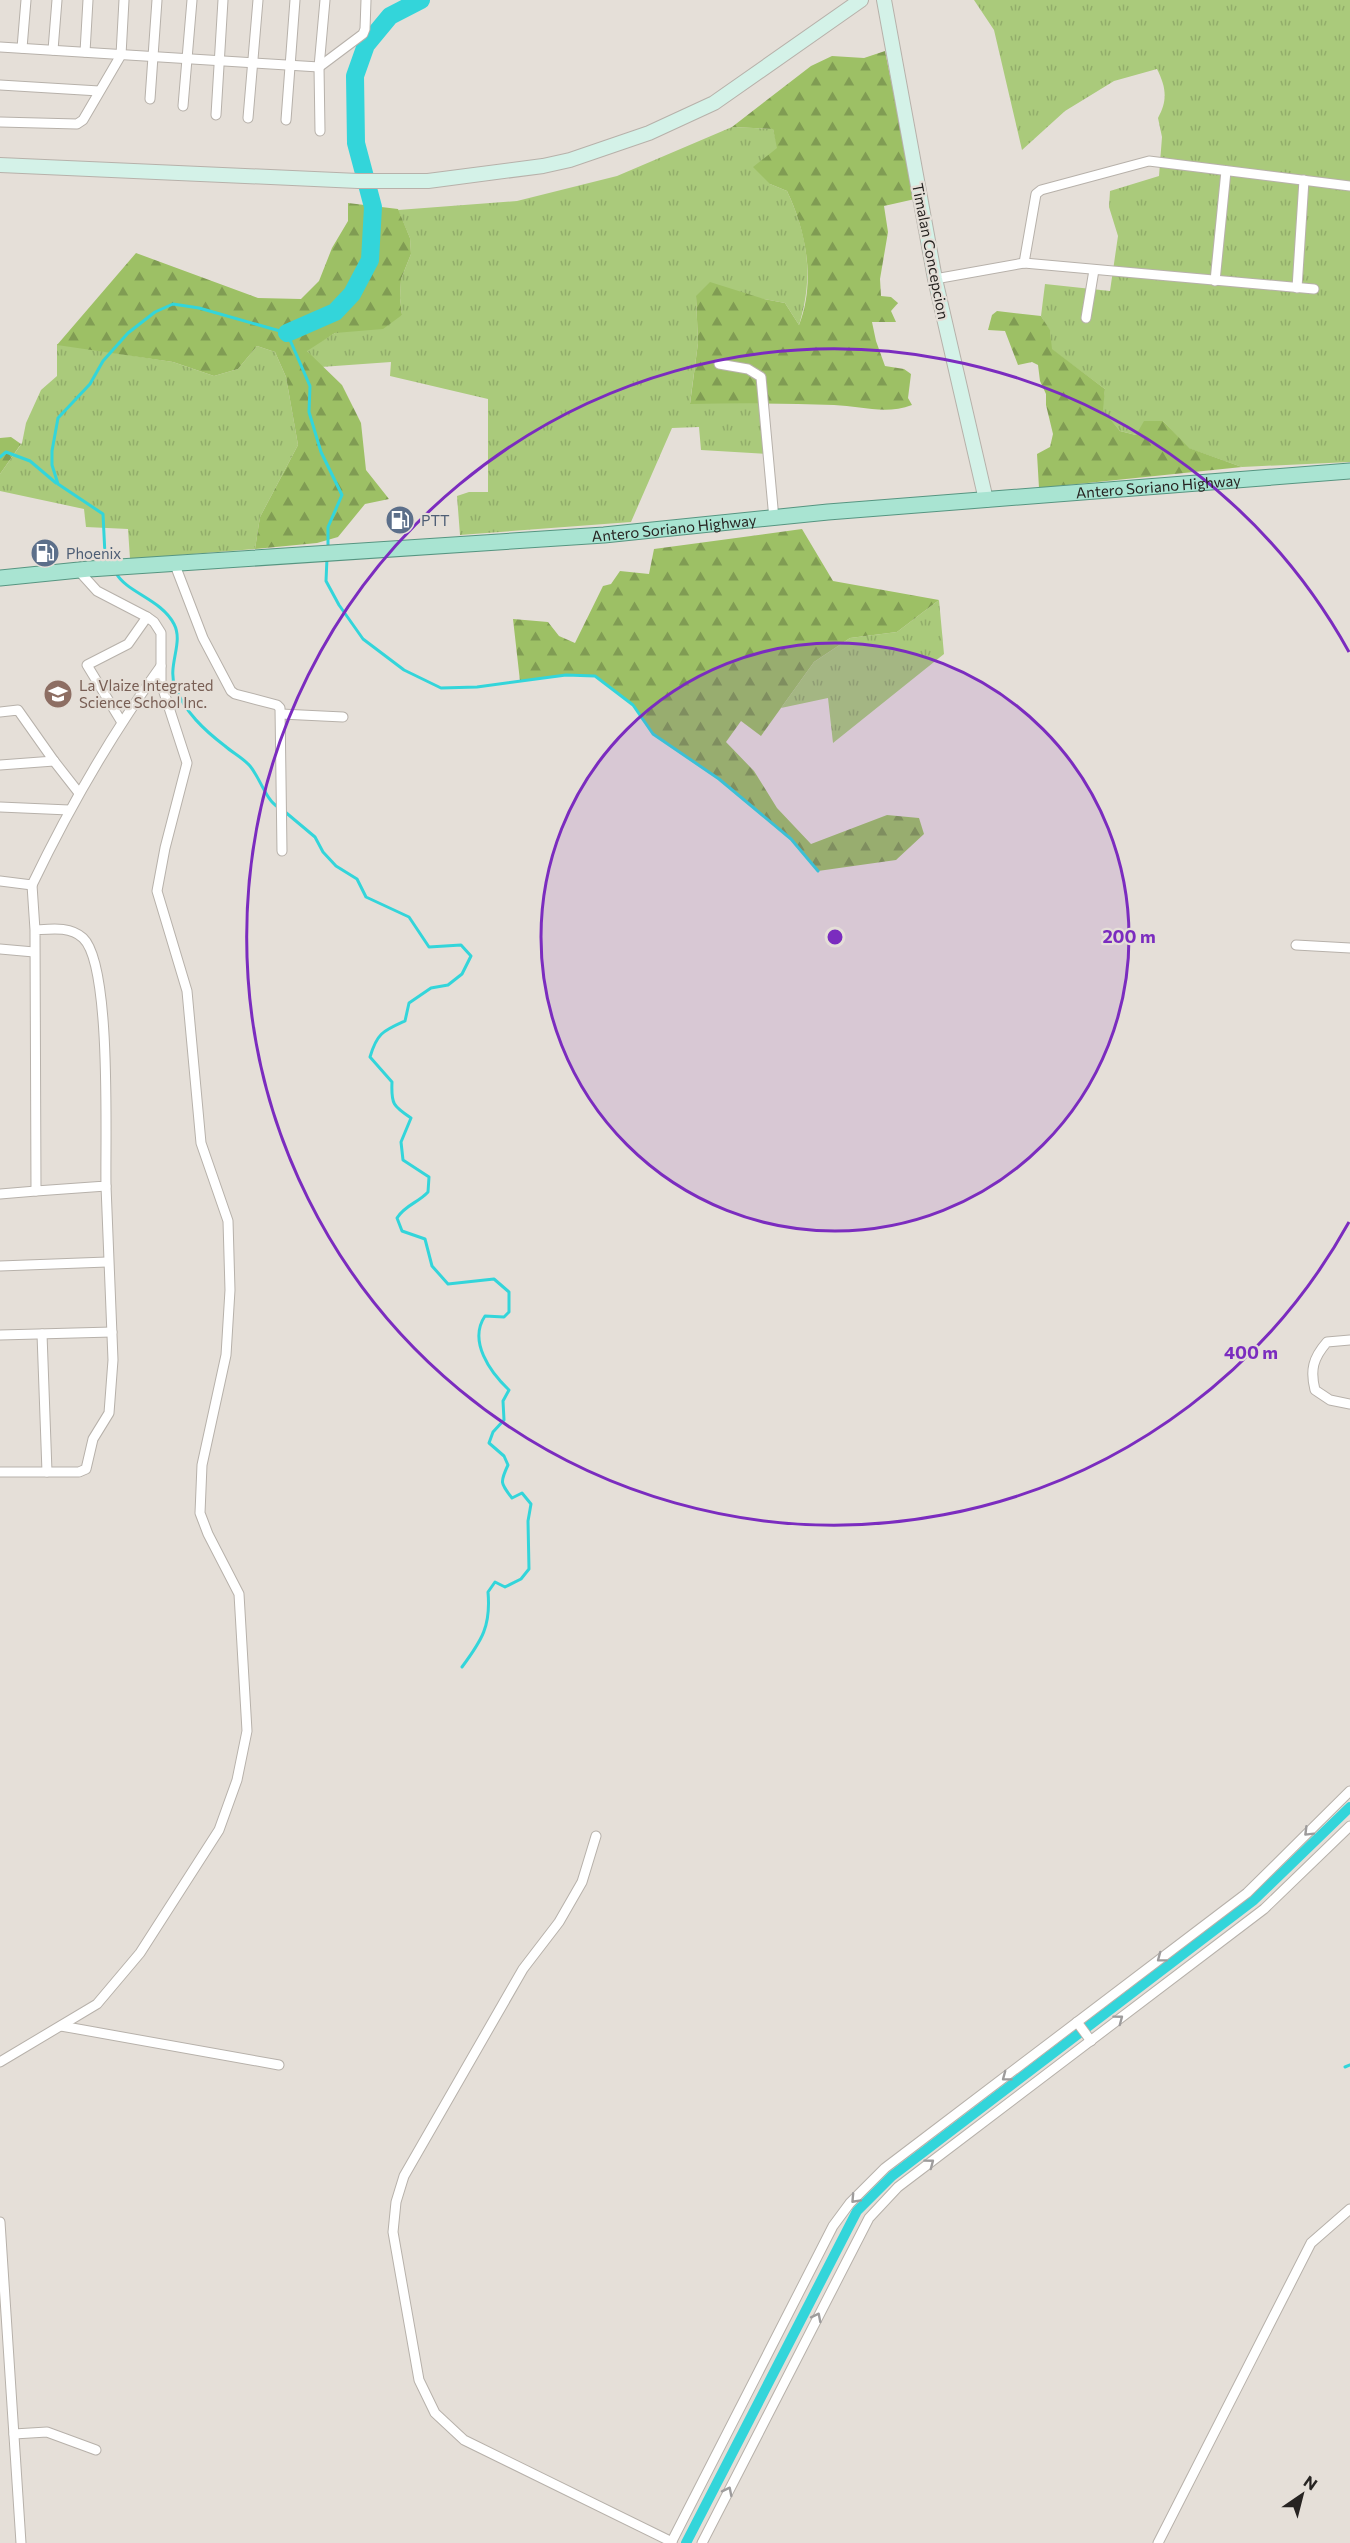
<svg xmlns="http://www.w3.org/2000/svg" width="1350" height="2543" viewBox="0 0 1350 2543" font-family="Commissioner,sans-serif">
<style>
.grass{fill:url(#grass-tufts)}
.forest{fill:url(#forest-firs)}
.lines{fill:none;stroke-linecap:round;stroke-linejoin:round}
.stream{stroke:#33d5da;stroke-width:3}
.canal{stroke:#33d5da;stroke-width:10}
.river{stroke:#33d5da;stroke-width:18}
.street-casing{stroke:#b7b1aa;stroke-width:11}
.secondary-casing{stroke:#b7b1aa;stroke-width:16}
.primary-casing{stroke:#569581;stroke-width:17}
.street{stroke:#fff;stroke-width:9}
.secondary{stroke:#d4f2e8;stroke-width:14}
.primary{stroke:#a9e4d2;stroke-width:15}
.oneway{stroke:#9e9c9c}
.ring{fill:none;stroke:#7b2cbf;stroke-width:3}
.labels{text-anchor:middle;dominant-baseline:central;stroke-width:4.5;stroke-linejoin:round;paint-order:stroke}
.street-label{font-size:15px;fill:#272422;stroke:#e5dfd8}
.service-label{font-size:15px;fill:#4e5e75;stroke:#e5dfd8;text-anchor:start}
.education-label{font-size:15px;fill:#785e54;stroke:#e5dfd8;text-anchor:start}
.centre{fill:#7b2cbf;stroke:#e5dfd8;stroke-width:3}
.ring-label{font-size:18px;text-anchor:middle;font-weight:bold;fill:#7b2cbf;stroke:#e5dfd8;stroke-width:4.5;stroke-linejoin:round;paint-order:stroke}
</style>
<defs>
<pattern id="grass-tufts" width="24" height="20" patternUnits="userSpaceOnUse" patternTransform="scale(1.5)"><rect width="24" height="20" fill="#aaca7b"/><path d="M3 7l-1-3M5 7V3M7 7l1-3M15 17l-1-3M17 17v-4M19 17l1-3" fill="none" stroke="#92ad6a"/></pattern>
<pattern id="forest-firs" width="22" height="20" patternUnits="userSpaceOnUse" patternTransform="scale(1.5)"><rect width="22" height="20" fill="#9dc065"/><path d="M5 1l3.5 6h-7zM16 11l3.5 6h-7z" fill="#809c53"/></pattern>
</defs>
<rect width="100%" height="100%" fill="#e5dfd8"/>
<g class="grass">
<path d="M974,0H1350V462L1242,467L1188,448L1163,421L1136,435L1120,431L1102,410L1105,389L1051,349L1050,331L1041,316L1045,284L1110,291L1118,236L1109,207L1110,191L1159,176L1162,137L1158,118C1168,100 1166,87 1157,69L1114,81L1065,111L1022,150L994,30Z"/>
<path d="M732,127L773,129L778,148L770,184L787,191C808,236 814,277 799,325L785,303L764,299L696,296L698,343L690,403H764L768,454L701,450L699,427L672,428L631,522L460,535L457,496L469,492H488V399L390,376L391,362L321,367L306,350L335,333L402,315L400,298L401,279L411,254L410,238L398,210L517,201L617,176Z"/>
<polygon points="57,344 173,362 214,376 238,369 257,346 275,352 286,377 298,445 260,517 255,549 130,559 128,529 86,527 84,509 0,491 0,474 22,443 26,423 41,390 57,376"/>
<polygon points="939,600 944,654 833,743 828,698 781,708 814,662 850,638 897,632"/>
</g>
<g class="forest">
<path d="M885,51L915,199L884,206L888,232L880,279L881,296L891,297L898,303L891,311L896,322H872L876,341L885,366L904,369L911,374L908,398L912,405C886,415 860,406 834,405C786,403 738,403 690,404L698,343L696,296L710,282L764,299L785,303L799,325C816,282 806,231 787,191L770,184L753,167L777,148L773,129L732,127L811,66L832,56L864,58Z"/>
<polygon points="348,203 398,209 410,238 411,254 401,279 400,298 402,315 383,329 335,333 307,351 342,385 361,423 366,470 389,499 365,504 338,537 317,543 255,549 260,517 298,445 286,377 275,352 257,346 238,369 214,376 173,362 57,345 136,253 258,298 301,299 319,281 332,248 348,221"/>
<polygon points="997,311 1041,316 1050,330 1052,349 1105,389 1103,410 1120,431 1136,435 1144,421 1163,421 1189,448 1242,467 1039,488 1037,454 1050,447 1053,434 1046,405 1046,394 1040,381 1038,365 1032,362 1018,365 1005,331 988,330 992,315"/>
<polygon points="11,437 21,444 0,474 0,438"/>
<polygon points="802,529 833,581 939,600 897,632 850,638 814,662 761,736 741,721 726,742 754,771 777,808 811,844 887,815 919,818 924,834 896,860 818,871 791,839 719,779 653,734 633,705 595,676 566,675 520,681 513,619 548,622 559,636 575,643 603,586 611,584 620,571 649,574 654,549"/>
</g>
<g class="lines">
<g class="stream">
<polyline points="0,457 6,452 30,461 56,483"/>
<polyline points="327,558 326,581 339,605 363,639 404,670 441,688 477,687 566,675 595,676 633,705 653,734 719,779 791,839 818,871"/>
<polyline points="110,562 105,555 103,514 58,484 52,465 52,451 58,418 90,384 103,361 128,333 155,312 173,304 199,308 287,333 310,386 309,412 321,452 342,495 328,527 328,549"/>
<path d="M116,573C127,593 161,599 174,624C184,643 167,665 175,687C185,712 204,730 225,746C233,753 243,758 250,766C260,778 266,800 278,807"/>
<path d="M284,811L315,837L323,852L336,866L357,879L366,897L409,917L429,947L461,945L471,956L462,974L448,985L431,988L409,1003L405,1021C383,1031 377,1033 370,1057L392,1082C391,1104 393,1106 411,1118L401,1142L403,1160L429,1177L428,1192C418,1203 405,1205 397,1218L402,1231L425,1239L432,1266L448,1284L494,1279L509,1292V1312L504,1317L485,1316C468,1341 490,1372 509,1390L503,1401L504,1420L493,1432L489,1443L504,1456L508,1465C500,1482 500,1483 512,1498L522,1493L531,1504L528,1521L529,1569L521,1579L505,1587L495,1582L488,1592C491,1626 482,1640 462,1667"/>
<polyline points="1345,2067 1350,2065"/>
</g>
<polyline class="canal" points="686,2543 857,2211 892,2176 1254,1900 1350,1807"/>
<polyline class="river" points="287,333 335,312 352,294 370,260 373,207 356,143 355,76 366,45 390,16 421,0"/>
<g class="street-casing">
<g id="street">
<polyline points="0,47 319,67 363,34 365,29 366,0"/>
<polyline points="22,48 26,0"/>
<polyline points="53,50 57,0"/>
<polyline points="85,52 88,0"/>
<polyline points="0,85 99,91"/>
<polyline points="150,99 157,0"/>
<polyline points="183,106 192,0"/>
<polyline points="216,115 223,0"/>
<polyline points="248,118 258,0"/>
<polyline points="286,120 295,0"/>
<polyline points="0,122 77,124 83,120 121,55 124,0"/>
<polyline points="320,131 319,67 325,0"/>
<polyline points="1024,263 1036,194 1041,190 1149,161 1350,186"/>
<polyline points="935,279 1024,263 1314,289"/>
<polyline points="1215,281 1226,171"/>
<polyline points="1297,288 1304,180"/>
<polyline points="1086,318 1094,270"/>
<polyline points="719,364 748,369 761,377 774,519"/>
<polyline points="175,565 203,638 231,691 235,694 277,705 280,708 282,851"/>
<polyline points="0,712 18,710 54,761 79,793"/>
<polyline points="281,714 343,717"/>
<polyline points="121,721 87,665 128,644 147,617"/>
<polyline points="0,765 54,761"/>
<polyline points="0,807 69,810"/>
<path d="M0,881L32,885C69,808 111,735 161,666"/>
<path d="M32,885L35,930L36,1191L106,1186C105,1141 112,965 83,938C70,926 51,929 35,930"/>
<polyline points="1296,945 1350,948"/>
<polyline points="0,949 34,952"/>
<polyline points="0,1194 36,1191"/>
<polyline points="0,1266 107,1262"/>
<polyline points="42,1334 47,1472"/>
<polyline points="0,1335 112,1332"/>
<path d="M1350,1340L1327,1342C1313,1358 1310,1370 1315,1390L1330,1400L1350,1404"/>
<polyline points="0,1472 79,1472 86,1469 93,1439 109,1413 113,1360 106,1186"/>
<polyline points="596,1836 582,1882 559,1922 523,1969 404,2176 396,2202 393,2232 419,2380 435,2413 464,2440 672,2542"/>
<polyline points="1077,2022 1091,2041"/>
<polyline points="61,2026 279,2065"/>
<polyline points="0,2062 97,2004 140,1953 219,1830 237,1780 247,1731 239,1594 208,1534 200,1513 202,1465 226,1355 230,1290 228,1221 201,1143 187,991 157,891 165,848 187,763 161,683 161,633 154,622 147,617 97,591 78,570"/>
<polyline points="0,2222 21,2543"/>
<polyline points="14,2434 47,2432 96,2450"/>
<polyline points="671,2543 833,2226 850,2203 885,2168 1247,1893 1350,1791"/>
<polyline points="702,2543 869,2218 898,2187 1264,1909 1350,1826"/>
<polyline points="1158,2543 1311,2243 1350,2209"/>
</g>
</g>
<g class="secondary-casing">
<g id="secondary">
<polyline points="884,0 935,279 986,500"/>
<polyline points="0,165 358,181 428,181 543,166 570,160 649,133 714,103 861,0"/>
</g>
</g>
<g class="primary-casing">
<g id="primary">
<path id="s1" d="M0,578L89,569L604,535L828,512L1350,471"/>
</g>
</g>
<use href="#street" class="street"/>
<use href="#secondary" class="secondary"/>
<use href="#primary" class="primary"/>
</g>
<defs><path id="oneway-chevron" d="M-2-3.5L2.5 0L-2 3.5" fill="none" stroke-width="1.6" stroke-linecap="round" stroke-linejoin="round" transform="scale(1.5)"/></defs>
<g class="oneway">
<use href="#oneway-chevron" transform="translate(1308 1832) rotate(135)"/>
<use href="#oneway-chevron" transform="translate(1161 1958) rotate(143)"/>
<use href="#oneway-chevron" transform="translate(1119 2019) rotate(-37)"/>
<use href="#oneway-chevron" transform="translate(1006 2077) rotate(143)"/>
<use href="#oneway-chevron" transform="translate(930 2163) rotate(-37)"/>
<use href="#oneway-chevron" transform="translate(855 2199) rotate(133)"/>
<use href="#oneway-chevron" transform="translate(817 2317) rotate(-63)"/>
<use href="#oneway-chevron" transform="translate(728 2491) rotate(-63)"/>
</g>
<circle cx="835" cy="937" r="294" fill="#7b2cbf" fill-opacity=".12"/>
<g class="ring">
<circle cx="835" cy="937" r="294"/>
<path d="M1349 1222A588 588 0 1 1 1349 652"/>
</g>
<defs>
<g id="fuel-disc" transform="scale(1.5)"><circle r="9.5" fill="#5c6f8a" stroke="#e5dfd8"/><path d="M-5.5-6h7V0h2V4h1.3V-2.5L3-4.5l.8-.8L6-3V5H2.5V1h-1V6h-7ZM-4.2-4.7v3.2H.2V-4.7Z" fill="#fff"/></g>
<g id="school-disc" transform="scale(1.5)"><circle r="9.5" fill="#8d6e63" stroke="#e5dfd8"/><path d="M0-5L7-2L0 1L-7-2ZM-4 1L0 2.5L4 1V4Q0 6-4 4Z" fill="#fff"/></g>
</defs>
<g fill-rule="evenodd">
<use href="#fuel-disc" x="400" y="520"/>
<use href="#fuel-disc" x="45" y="553"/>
<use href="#school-disc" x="58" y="694"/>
</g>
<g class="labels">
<g class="street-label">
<text transform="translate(931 251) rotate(79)">Timalan Concepcion</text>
<text stroke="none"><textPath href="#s1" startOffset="1162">Antero Soriano Highway</textPath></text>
<text stroke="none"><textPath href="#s1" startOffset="676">Antero Soriano Highway</textPath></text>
</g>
<g class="service-label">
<text x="421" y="520">PTT</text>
<text x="66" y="553">Phoenix</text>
</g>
<g class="education-label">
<text x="79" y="685">La Vlaize Integrated<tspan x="79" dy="17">Science School Inc.</tspan></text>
</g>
</g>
<circle cx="835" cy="937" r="9" class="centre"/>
<g class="ring-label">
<text x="1129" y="943">200 m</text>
<text x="1251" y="1359">400 m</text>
</g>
<g transform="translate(1302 2495) rotate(35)" stroke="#e5dfd8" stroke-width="4.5" paint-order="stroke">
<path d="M0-4.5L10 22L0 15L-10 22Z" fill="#272422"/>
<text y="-9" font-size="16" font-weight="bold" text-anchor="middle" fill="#272422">N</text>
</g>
</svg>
